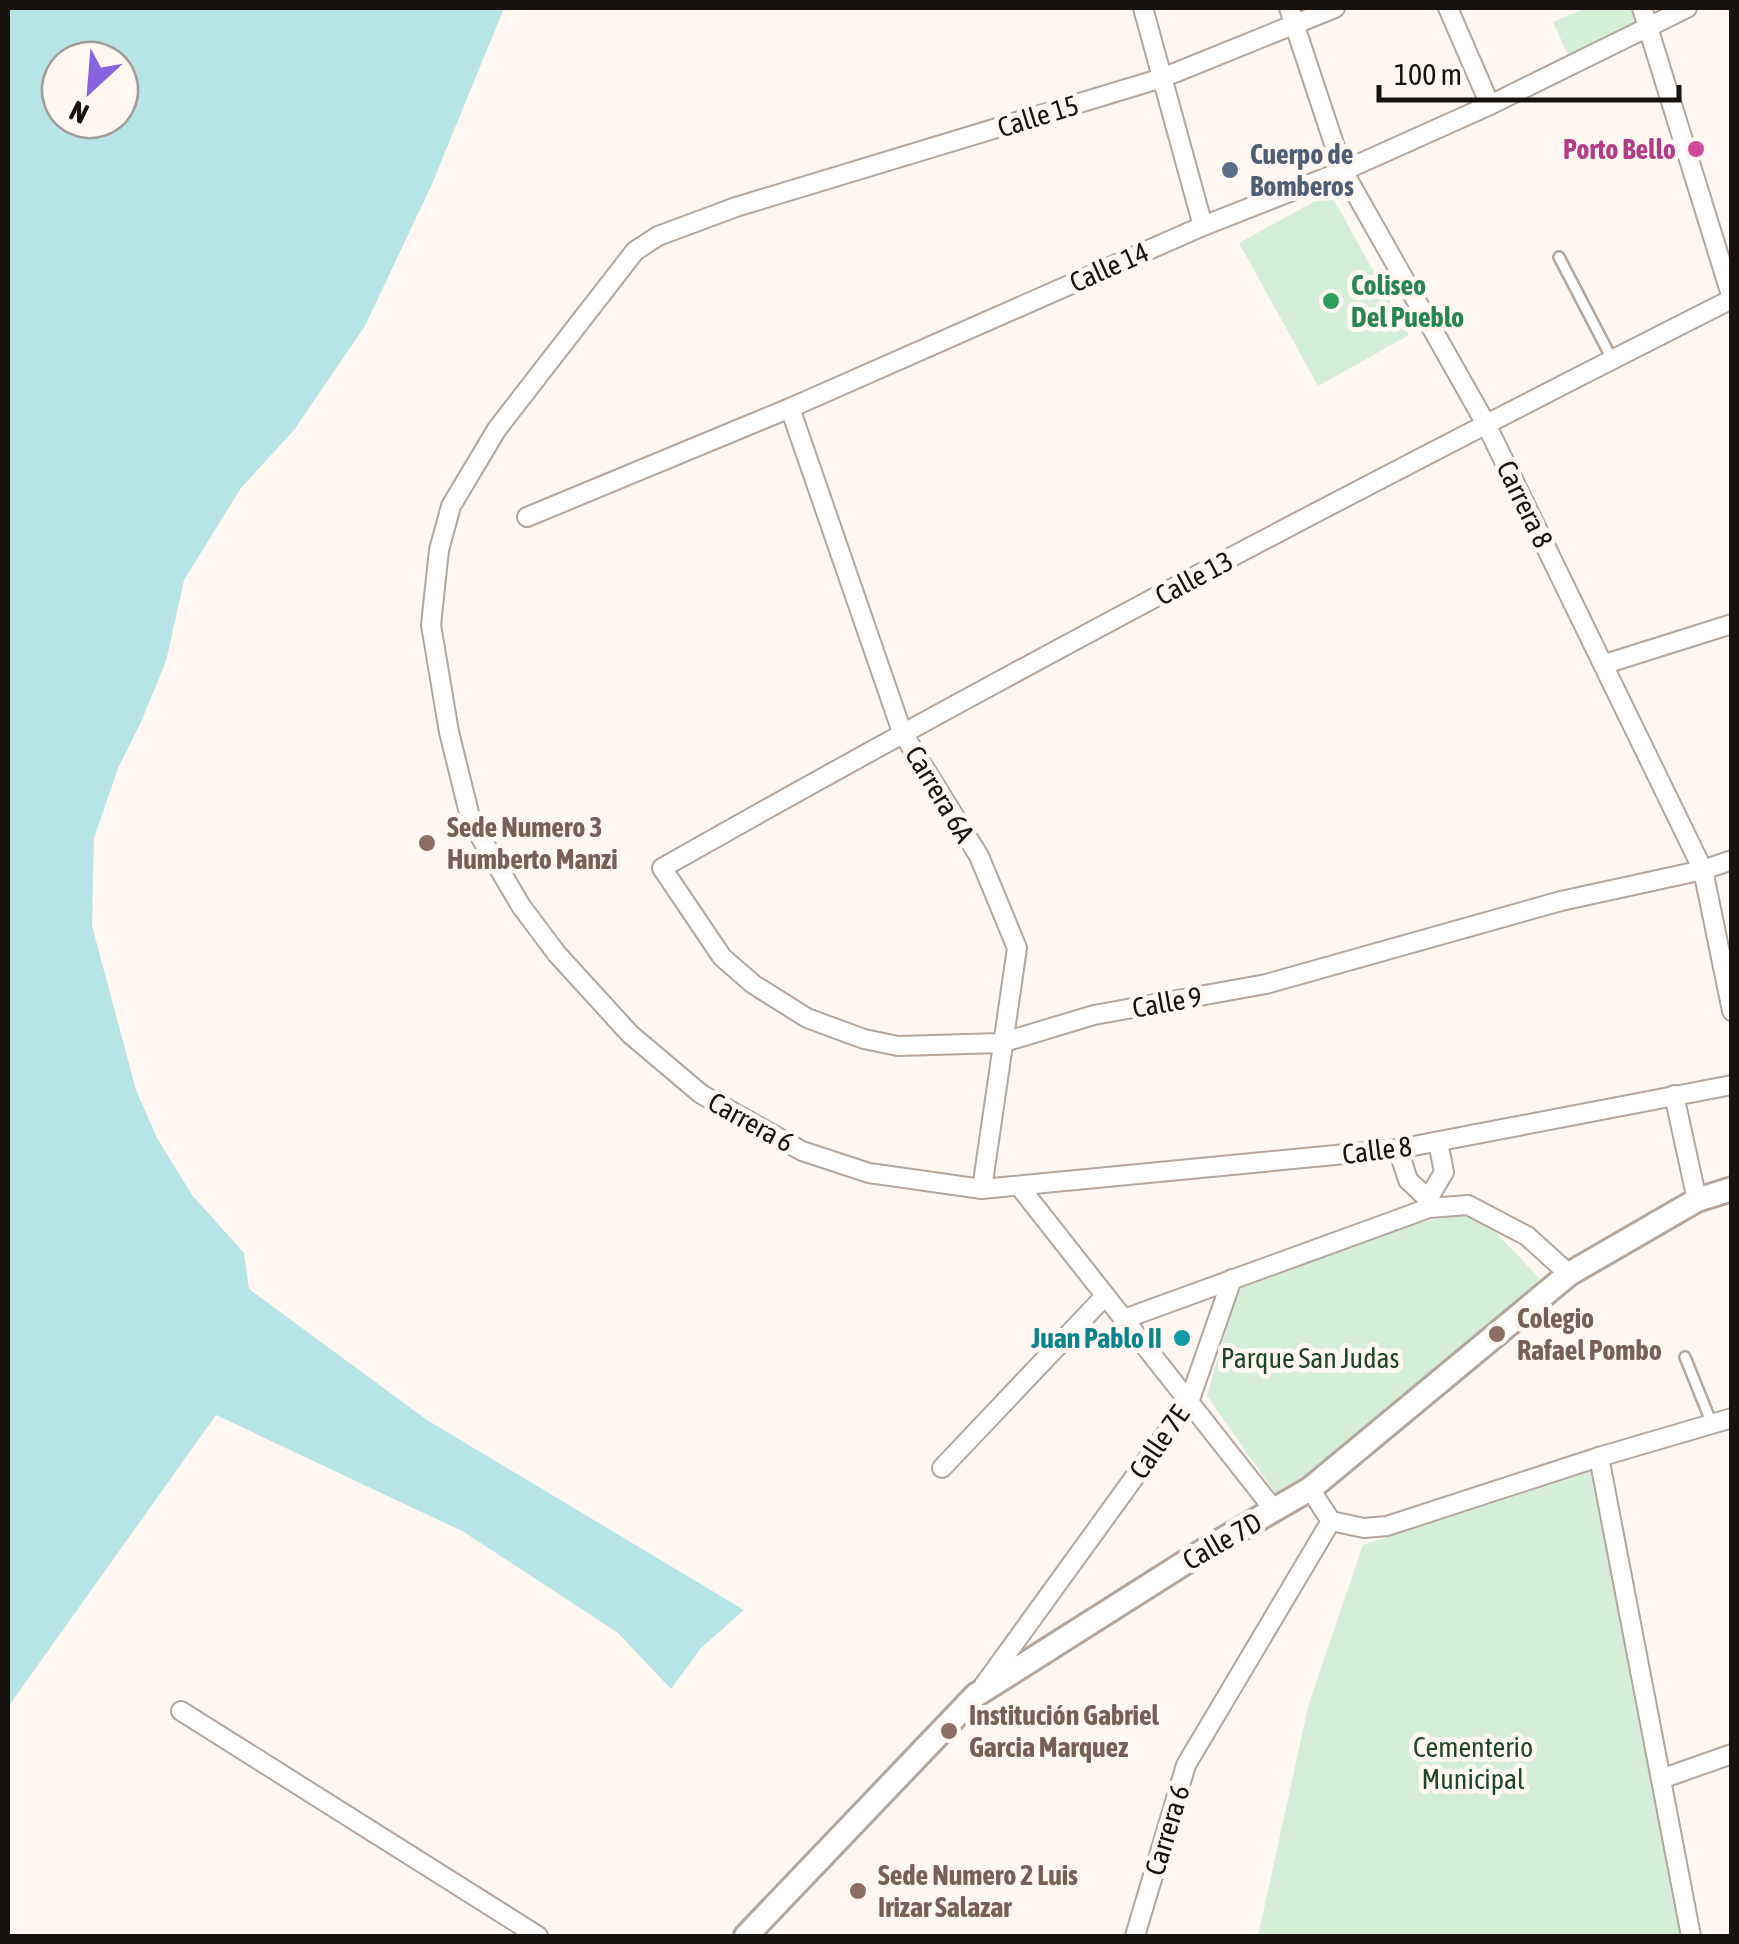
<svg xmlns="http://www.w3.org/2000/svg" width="1739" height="1944" viewBox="0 0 1739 1944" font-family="'Asap Condensed',sans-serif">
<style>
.green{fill:#d5eed7}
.water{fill:#b7e4e4;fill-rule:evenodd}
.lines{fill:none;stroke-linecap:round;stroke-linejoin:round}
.lane-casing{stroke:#b5a59a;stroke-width:14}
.street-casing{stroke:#b5a59a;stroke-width:22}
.secondary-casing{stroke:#b5a59a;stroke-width:28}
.lane{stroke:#fff;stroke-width:9}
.street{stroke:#fff;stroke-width:18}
.secondary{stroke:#fff;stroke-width:22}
.hotel-dot{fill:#d1479c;stroke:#fef7f2;stroke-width:4}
.service-dot{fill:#5c6f8a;stroke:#fef7f2;stroke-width:4}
.leisure-dot{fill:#2e9e5b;stroke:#fef7f2;stroke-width:4}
.education-dot{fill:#8d6e63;stroke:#fef7f2;stroke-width:4}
.culture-dot{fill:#0f9aa8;stroke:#fef7f2;stroke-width:4}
.labels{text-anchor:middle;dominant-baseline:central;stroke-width:10;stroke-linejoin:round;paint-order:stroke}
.street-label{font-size:28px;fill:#17120e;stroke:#fef7f2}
.hotel-label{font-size:28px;font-weight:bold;fill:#b23c85;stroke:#fef7f2;text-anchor:end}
.service-label{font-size:28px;font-weight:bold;fill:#4e5e75;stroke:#fef7f2;text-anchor:start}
.leisure-label{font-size:28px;font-weight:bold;fill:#27864d;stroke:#fef7f2;text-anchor:start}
.education-label{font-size:28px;font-weight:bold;fill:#785e54;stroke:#fef7f2;text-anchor:start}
.culture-label{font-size:28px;font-weight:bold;fill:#0d838f;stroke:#fef7f2;text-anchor:end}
.park-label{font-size:28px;fill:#1d4723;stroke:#fef7f2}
</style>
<rect width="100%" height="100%" fill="#fef7f2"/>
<g class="green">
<polygon points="1587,8 1633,8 1639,24 1569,57 1553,22"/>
<polygon points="1330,193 1409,335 1318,386 1239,243"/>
<polygon points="1467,1213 1485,1221 1545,1284 1278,1497 1207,1396 1237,1290 1404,1226"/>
<polygon points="1593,1471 1682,1936 1258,1936 1309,1703 1363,1545"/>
</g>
<path class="water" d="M8,8H504L432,184L365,326L294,430L241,488L184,580L166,661L141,722L118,768L94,838L92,926L136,1090L157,1138L192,1195L244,1253L249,1289L427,1420L744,1610L701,1648L671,1689L618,1633L464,1532L216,1415L8,1707ZM60,60H120V120H60Z"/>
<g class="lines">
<g class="lane-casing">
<g id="lane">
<polyline points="1559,257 1612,359"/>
<polyline points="1685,1357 1712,1424"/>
</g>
</g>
<g class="street-casing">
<g id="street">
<polyline points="1143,8 1203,226"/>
<polyline points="1289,8 1343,171 1486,424 1703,870 1732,1011"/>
<polyline points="1335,8 1162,78 736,207 658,236 635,251 497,429 451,506 439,550 431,625 449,732 471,821 521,906 557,954 630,1034 701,1094 802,1151 869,1173 982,1189 1398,1149 1732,1085"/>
<polyline points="1448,8 1490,105"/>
<polyline points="1642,8 1732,298"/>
<path d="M1732,299C1371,481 1013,669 662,868L722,957L753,984L807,1018L864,1039L898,1046L1001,1043L1094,1015L1266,984L1561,901L1703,870L1732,860"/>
<polyline points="790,408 902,732 979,856 1017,948 982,1189"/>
<polyline points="527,517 790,408 1203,226 1343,171 1490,105 1687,8"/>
<polyline points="1605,664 1732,624"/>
<polyline points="1674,1095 1697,1200"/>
<polyline points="1398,1149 1408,1180 1428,1199"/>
<polyline points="1019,1186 1275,1511"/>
<polyline points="1429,1208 1428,1199 1444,1172 1438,1142"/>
<polyline points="1124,1319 1429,1208 1468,1205 1527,1236 1569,1274"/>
<polyline points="1599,1457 1691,1936"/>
<polyline points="942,1468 1105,1296"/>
<polyline points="1310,1489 1331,1521"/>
<polyline points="1331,1521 1364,1528 1387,1526 1599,1457 1732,1418"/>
<polyline points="984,1685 1189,1402 1232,1279"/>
<polyline points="181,1711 538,1936"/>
<polyline points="1661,1779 1732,1754"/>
<polyline points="1135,1936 1186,1765 1331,1521"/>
</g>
</g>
<g class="secondary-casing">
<polyline id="secondary" points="746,1936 976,1695 1208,1548 1310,1489 1569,1274 1697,1200 1732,1189"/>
</g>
<use href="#lane" class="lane"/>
<use href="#street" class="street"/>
<use href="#secondary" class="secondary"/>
</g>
<circle class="hotel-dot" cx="1696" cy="149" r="10"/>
<circle class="service-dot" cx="1230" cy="170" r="10"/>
<circle class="leisure-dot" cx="1331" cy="301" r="10"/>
<g class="education-dot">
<circle cx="427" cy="843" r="10"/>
<circle cx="1497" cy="1334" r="10"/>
<circle cx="949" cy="1731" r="10"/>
<circle cx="858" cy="1891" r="10"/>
</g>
<circle class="culture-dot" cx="1182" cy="1338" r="10"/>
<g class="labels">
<g class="street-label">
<text transform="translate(1038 116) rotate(-17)">Calle 15</text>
<text transform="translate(1109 267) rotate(-24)">Calle 14</text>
<text transform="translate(1525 504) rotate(64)">Carrera 8</text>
<text transform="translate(1194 578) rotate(-28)">Calle 13</text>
<text transform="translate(940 794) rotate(59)">Carrera 6A</text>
<text transform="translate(1167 1002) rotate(-10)">Calle 9</text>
<text transform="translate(751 1122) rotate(29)">Carrera 6</text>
<text transform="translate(1377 1150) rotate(-7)">Calle 8</text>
<text transform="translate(1159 1442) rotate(-55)">Calle 7E</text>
<text transform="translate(1222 1541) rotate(-30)">Calle 7D</text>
<text transform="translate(1167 1830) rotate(-73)">Carrera 6</text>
</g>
<g class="hotel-label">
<text x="1676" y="149">Porto Bello</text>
</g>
<g class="service-label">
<text x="1250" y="154">Cuerpo de<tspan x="1250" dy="32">Bomberos</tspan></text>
</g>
<g class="leisure-label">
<text x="1351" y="285">Coliseo<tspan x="1351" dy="32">Del Pueblo</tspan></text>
</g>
<g class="education-label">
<text x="447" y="827">Sede Numero 3<tspan x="447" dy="32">Humberto Manzi</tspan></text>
<text x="1517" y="1318">Colegio<tspan x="1517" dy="32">Rafael Pombo</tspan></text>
<text x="969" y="1715">Institución Gabriel<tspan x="969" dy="32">Garcia Marquez</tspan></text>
<text x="878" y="1875">Sede Numero 2 Luis<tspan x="878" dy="32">Irizar Salazar</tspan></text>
</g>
<g class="culture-label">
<text x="1162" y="1338">Juan Pablo II</text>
</g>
<g class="park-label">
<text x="1310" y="1358">Parque San Judas</text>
<text x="1473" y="1747">Cementerio<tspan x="1473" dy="32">Municipal</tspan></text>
</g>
</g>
<rect width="1739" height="1944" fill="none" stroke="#17120e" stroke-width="20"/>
<g transform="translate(90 90) rotate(206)"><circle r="48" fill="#fef7f2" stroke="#a29b97" stroke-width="2.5"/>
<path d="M0-8L18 38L0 25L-18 38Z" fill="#8863de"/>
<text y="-15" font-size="28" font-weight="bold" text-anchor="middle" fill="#17120e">N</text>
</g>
<path d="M1379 85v15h300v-15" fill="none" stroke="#17120e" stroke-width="5"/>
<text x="1394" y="85" font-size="30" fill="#17120e" stroke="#fef7f2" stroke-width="8" paint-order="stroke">100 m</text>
</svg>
